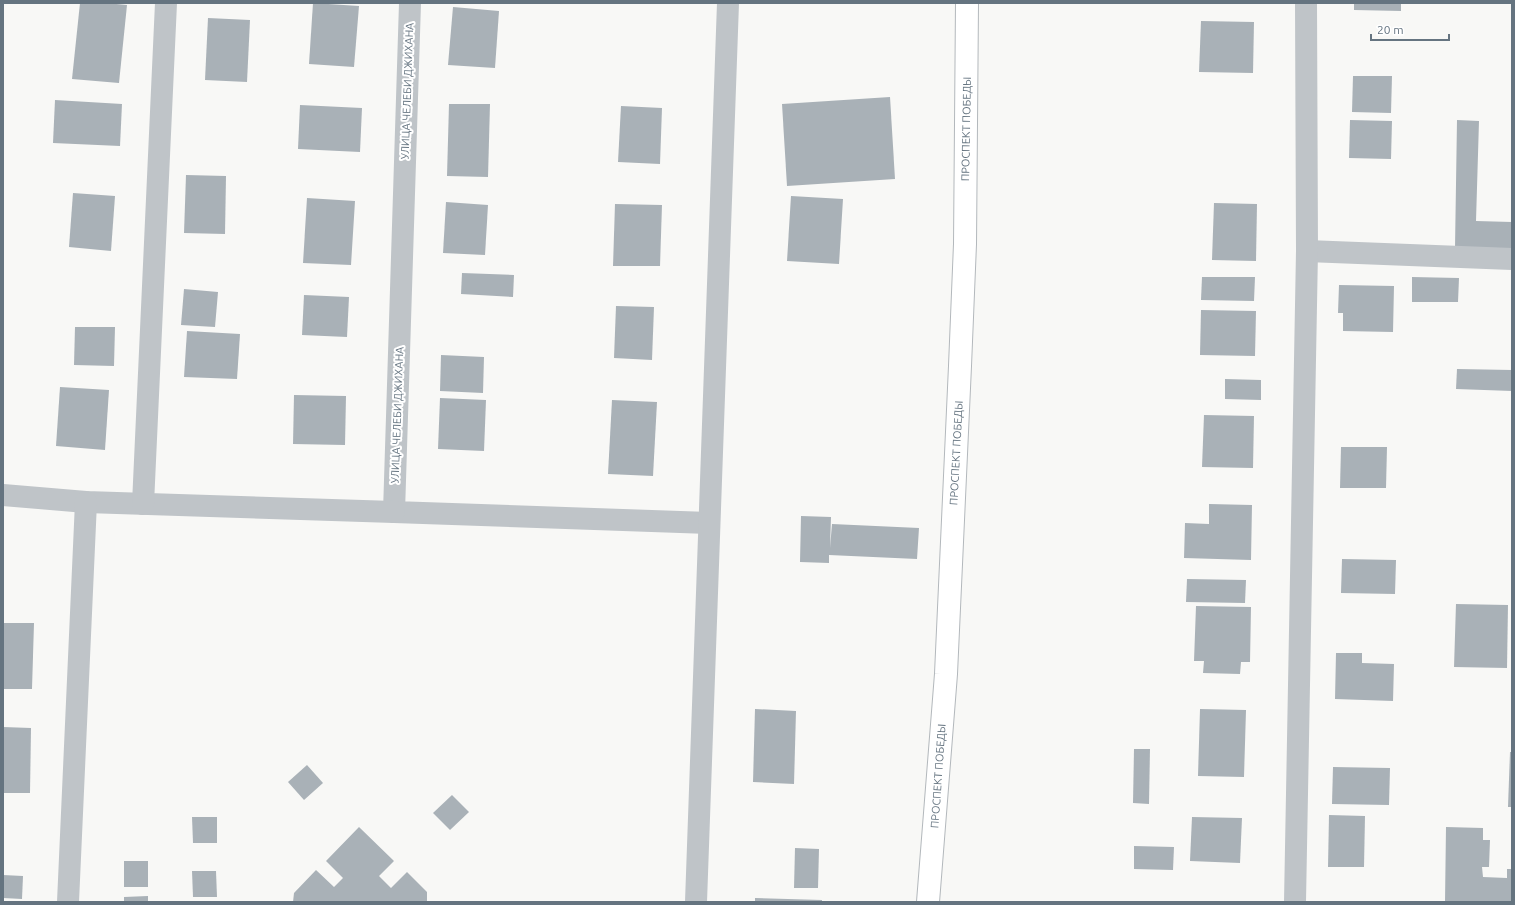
<svg xmlns="http://www.w3.org/2000/svg" width="1515" height="905" viewBox="0 0 1515 905" font-family="Ubuntu,sans-serif">
<style>
.building{fill:#a9b1b7}
.lines{fill:none;stroke-linecap:round;stroke-linejoin:round}
.major-casing{stroke:#b3b8bc;stroke-width:24}
.minor{stroke:#bfc4c8;stroke-width:22}
.major{stroke:#fff;stroke-width:22}
.labels{text-anchor:middle;dominant-baseline:central;stroke-width:4;stroke-linejoin:round;paint-order:stroke}
.street-label{font-size:11px;fill:#657480;stroke:#fff}
</style>
<rect width="100%" height="100%" fill="#f8f8f6"/>
<g class="building">
<polygon points="80,3 106,3 127,5 119,83 72,79"/>
<polygon points="313,3 359,6 354,67 309,64"/>
<polygon points="1354,3 1401,3 1401,11 1354,10"/>
<polygon points="453,7 499,11 495,68 448,65"/>
<polygon points="208,18 250,20 247,82 205,80"/>
<polygon points="1201,21 1254,22 1253,73 1199,72"/>
<polygon points="1353,76 1392,76 1391,113 1352,112"/>
<polygon points="890,97 895,179 787,186 782,104"/>
<polygon points="55,100 122,104 120,146 53,143"/>
<polygon points="449,104 490,104 488,177 447,176"/>
<polygon points="300,105 362,108 360,152 298,149"/>
<polygon points="621,106 662,108 660,164 618,162"/>
<polygon points="1350,120 1392,121 1391,159 1349,158"/>
<polygon points="1457,120 1479,121 1476,221 1512,222 1512,249 1455,248"/>
<polygon points="186,175 226,176 225,234 184,233"/>
<polygon points="73,193 115,196 111,251 69,247"/>
<polygon points="791,196 843,199 839,264 787,261"/>
<polygon points="307,198 355,201 351,265 303,263"/>
<polygon points="446,202 488,205 485,255 443,253"/>
<polygon points="1214,203 1257,204 1256,261 1212,260"/>
<polygon points="615,204 662,205 660,266 613,266"/>
<polygon points="462,273 514,275 513,297 461,294"/>
<polygon points="1202,277 1255,277 1254,301 1201,300"/>
<polygon points="1412,277 1459,278 1458,302 1412,302"/>
<polygon points="1339,285 1394,286 1393,332 1343,331 1343,313 1338,313"/>
<polygon points="184,289 218,292 215,327 181,325"/>
<polygon points="304,295 349,297 347,337 302,335"/>
<polygon points="616,306 654,307 652,360 614,358"/>
<polygon points="1201,310 1256,311 1255,356 1200,355"/>
<polygon points="75,327 115,327 114,366 74,365"/>
<polygon points="187,331 240,334 237,379 184,377"/>
<polygon points="441,355 484,357 483,393 440,391"/>
<polygon points="1457,369 1512,370 1512,391 1456,389"/>
<polygon points="1225,379 1261,380 1261,400 1225,399"/>
<polygon points="60,387 109,390 105,450 56,446"/>
<polygon points="294,395 346,396 345,445 293,444"/>
<polygon points="440,398 486,400 484,451 438,449"/>
<polygon points="612,400 657,402 653,476 608,474"/>
<polygon points="1204,415 1254,416 1253,468 1202,467"/>
<polygon points="1341,447 1387,447 1386,488 1340,488"/>
<polygon points="1209,504 1252,505 1251,560 1184,558 1185,523 1209,524"/>
<polygon points="801,516 831,517 830,548 832,524 919,528 917,559 829,555 829,563 800,562"/>
<polygon points="1342,559 1396,560 1395,594 1341,593"/>
<polygon points="1187,579 1246,580 1245,603 1186,602"/>
<polygon points="1456,604 1508,605 1507,668 1454,667"/>
<polygon points="1196,606 1251,607 1250,662 1241,662 1240,674 1203,673 1204,661 1194,661"/>
<polygon points="3,623 34,623 32,689 3,689"/>
<polygon points="1336,653 1362,653 1362,663 1394,664 1393,701 1335,699"/>
<polygon points="755,709 796,711 794,784 753,782"/>
<polygon points="1200,709 1246,710 1244,777 1198,776"/>
<polygon points="3,727 31,728 30,793 3,793"/>
<polygon points="1134,749 1150,749 1149,804 1133,803"/>
<polygon points="1510,752 1512,752 1512,807 1508,807"/>
<polygon points="307,765 323,783 304,800 288,782"/>
<polygon points="1333,767 1390,768 1389,805 1332,804"/>
<polygon points="452,795 469,812 450,830 433,813"/>
<polygon points="1329,815 1365,816 1364,867 1328,867"/>
<polygon points="192,817 217,817 217,843 193,843"/>
<polygon points="1192,817 1242,818 1240,863 1190,861"/>
<polygon points="359,827 394,861 379,876 391,888 407,872 427,892 427,902 293,902 294,893 316,870 334,887 343,878 326,861"/>
<polygon points="1446,827 1483,828 1483,840 1490,840 1489,867 1482,867 1483,877 1507,878 1507,869 1512,869 1512,902 1445,902"/>
<polygon points="1134,846 1174,847 1173,870 1134,869"/>
<polygon points="795,848 819,849 818,888 794,888"/>
<rect x="124" y="861" width="24" height="26"/>
<polygon points="192,871 216,871 217,897 193,897"/>
<polygon points="3,875 23,876 22,899 3,898"/>
<polygon points="148,896 148,902 124,902 124,897"/>
<polygon points="755,898 822,900 822,902 755,902"/>
</g>
<g class="lines">
<g class="major-casing">
<polyline id="major" points="928,902 946,674 960,366 965,244 967,3"/>
</g>
<g class="minor">
<polyline points="410,3 394,512 709,523"/>
<polyline points="1307,251 1512,259"/>
<polyline points="3,495 86,502 394,512"/>
<polyline points="143,504 166,3"/>
<polyline points="68,902 86,502"/>
<polyline points="696,902 728,3"/>
<polyline points="1295,902 1307,251 1306,3"/>
</g>
<use href="#major" class="major"/>
</g>
<g class="labels">
<g class="street-label">
<text transform="translate(407 91) rotate(-88)">УЛИЦА ЧЕЛЕБИ ДЖИХАНА</text>
<text transform="translate(966 129) rotate(-89)">ПРОСПЕКТ ПОБЕДЫ</text>
<text transform="translate(397 415) rotate(-88)">УЛИЦА ЧЕЛЕБИ ДЖИХАНА</text>
<text transform="translate(956 453) rotate(-87)">ПРОСПЕКТ ПОБЕДЫ</text>
<text transform="translate(938 776) rotate(-86)">ПРОСПЕКТ ПОБЕДЫ</text>
</g>
</g>
<rect width="1515" height="905" fill="none" stroke="#657480" stroke-width="8"/>
<path d="M1371 34v6h78v-6" fill="none" stroke="#657480" stroke-width="2"/>
<text x="1377" y="34" font-size="12" fill="#657480" stroke="#ffffff" stroke-width="3" paint-order="stroke">20 m</text>
</svg>
